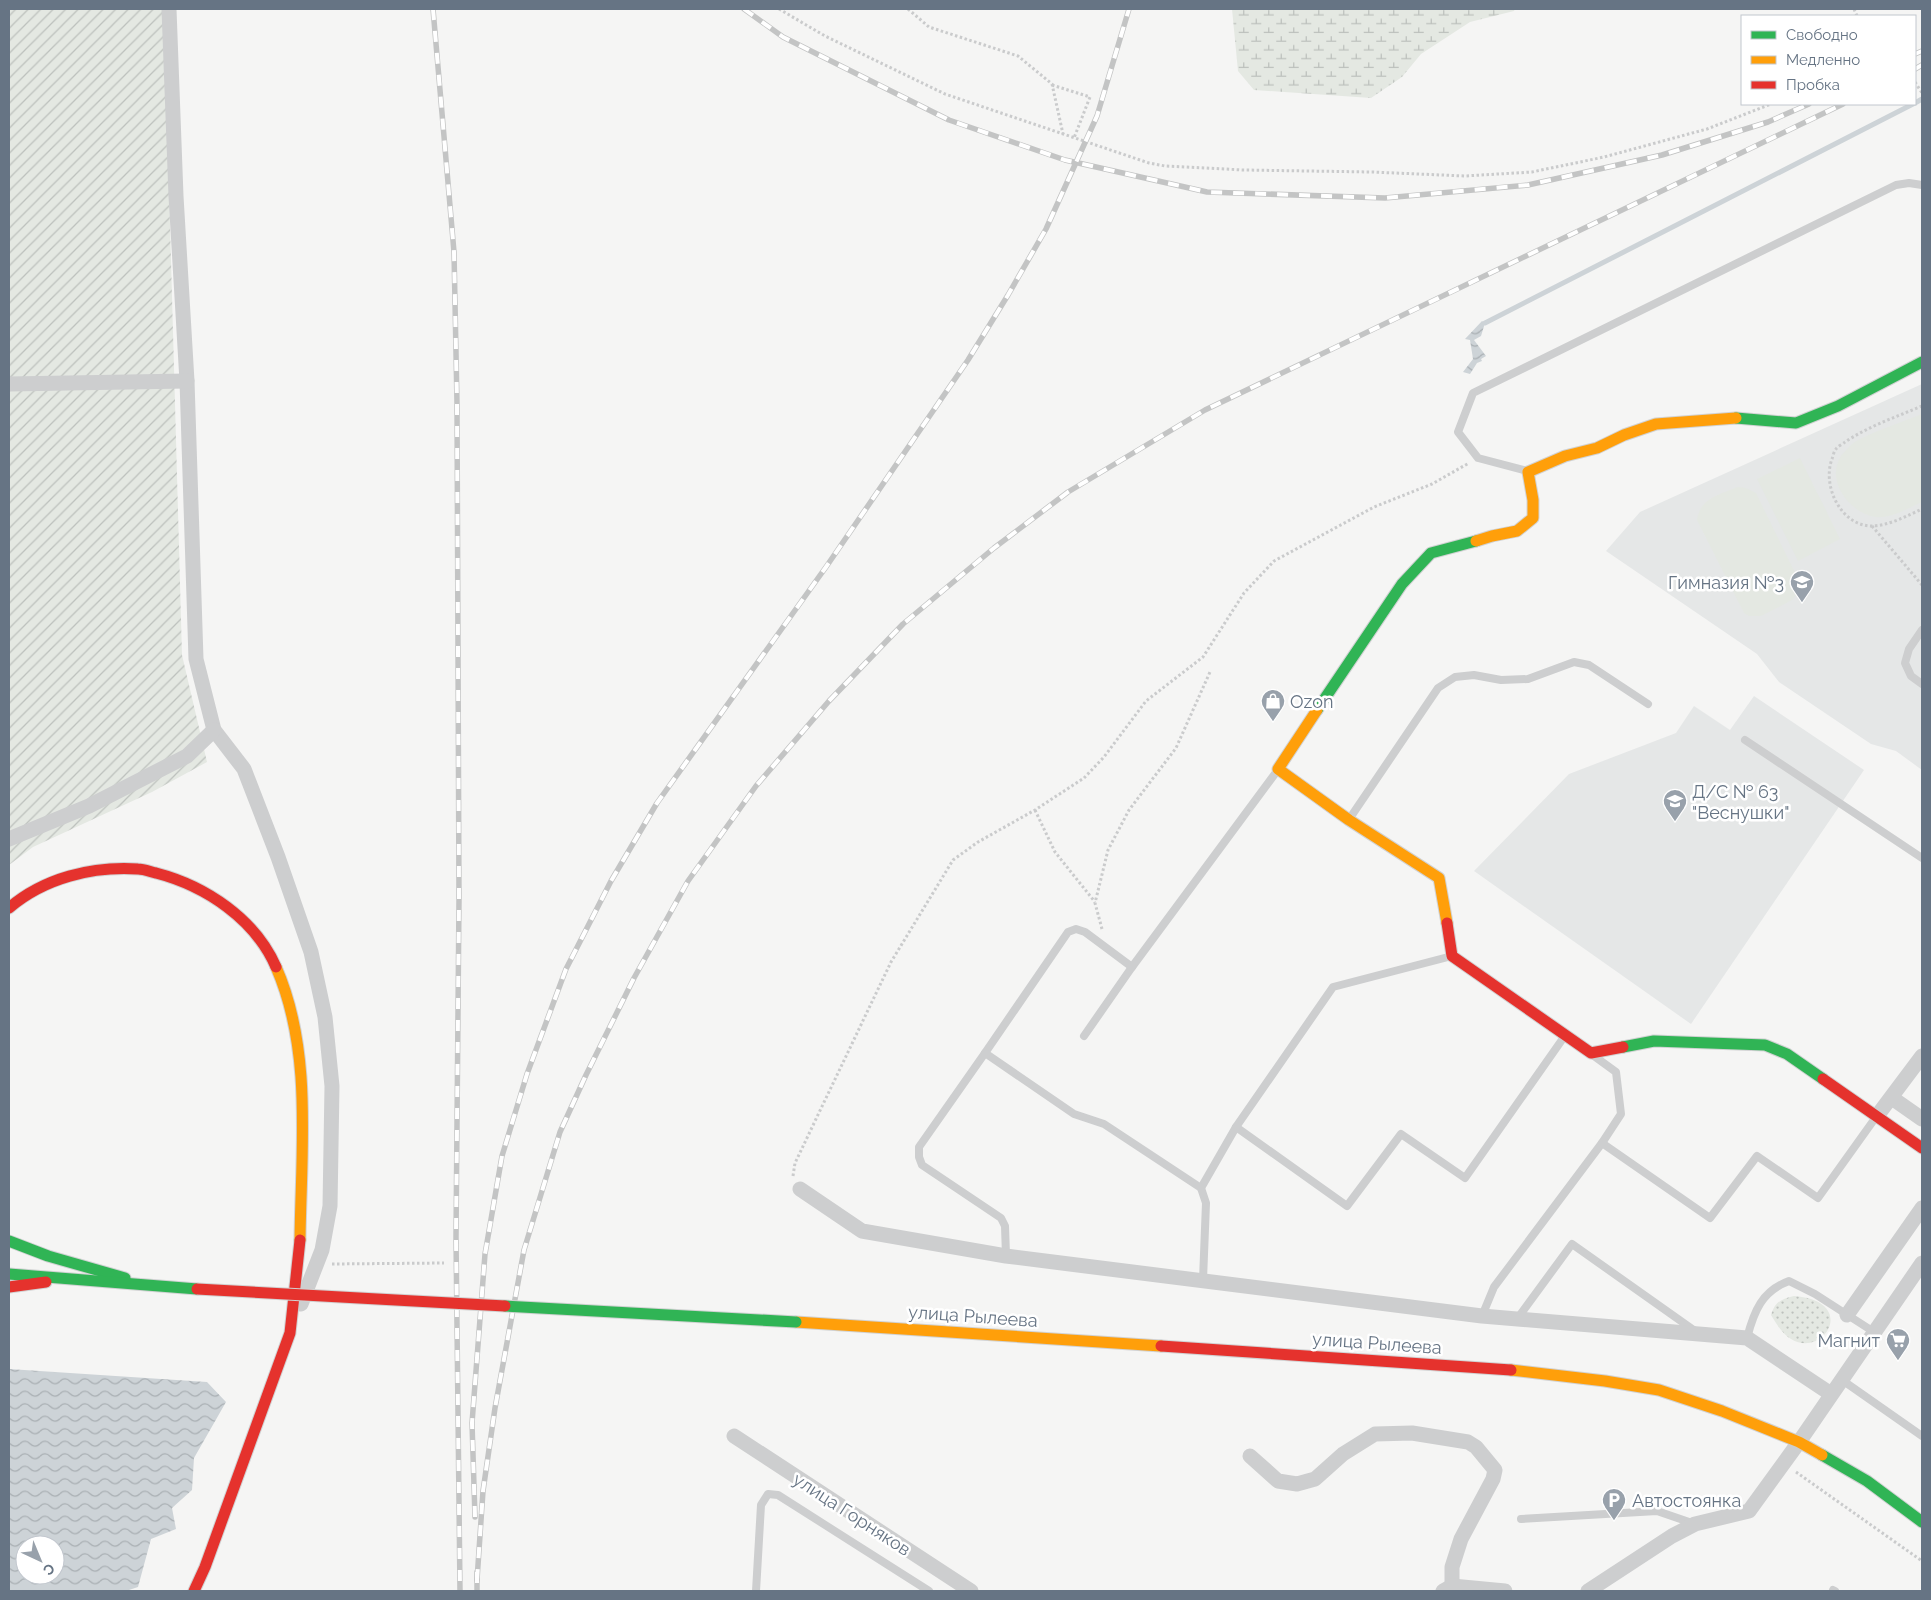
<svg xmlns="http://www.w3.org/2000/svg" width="1931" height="1600" viewBox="0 0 1931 1600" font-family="Raleway,sans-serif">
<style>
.built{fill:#e5e7e7}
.grass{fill:url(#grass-dots)}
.wetland{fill:url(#wetland-marsh)}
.park{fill:#e4e8e2}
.garden{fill:url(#garden-furrows)}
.water{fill:url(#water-waves);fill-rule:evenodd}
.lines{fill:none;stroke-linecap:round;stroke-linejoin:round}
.stream{stroke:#cdd3d7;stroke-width:5}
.fast-casing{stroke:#d1d2d3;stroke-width:13}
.slow-casing{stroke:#d1d2d3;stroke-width:13}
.jam-casing{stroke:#d1d2d3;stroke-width:13}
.path{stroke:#cacbcc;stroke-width:3;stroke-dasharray:2.5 2.5;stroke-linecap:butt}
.lane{stroke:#cdcecf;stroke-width:8}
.street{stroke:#cdcecf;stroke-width:15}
.fast{stroke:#30b455;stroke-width:11}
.slow{stroke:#ff9f0a;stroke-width:11}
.jam{stroke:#e5322d;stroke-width:11}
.rail-casing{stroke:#c3c4c4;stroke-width:5.5}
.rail{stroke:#fff;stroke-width:4;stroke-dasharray:11;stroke-linecap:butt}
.fast-bridge-casing{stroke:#d1d2d2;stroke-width:13;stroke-linecap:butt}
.jam-bridge-casing{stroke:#d1d2d2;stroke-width:13;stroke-linecap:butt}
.fast-bridge{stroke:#30b455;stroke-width:11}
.jam-bridge{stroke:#e5322d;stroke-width:11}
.labels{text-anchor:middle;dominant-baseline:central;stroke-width:5;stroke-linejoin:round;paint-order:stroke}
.poi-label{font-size:18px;fill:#667484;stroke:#fff;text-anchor:start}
.street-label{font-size:18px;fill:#667484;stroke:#fff}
</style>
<defs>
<pattern id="grass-dots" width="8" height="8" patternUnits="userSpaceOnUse" patternTransform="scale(1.25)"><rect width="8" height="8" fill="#e4e8e2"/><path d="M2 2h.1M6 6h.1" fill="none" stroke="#bdc1bd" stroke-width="1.8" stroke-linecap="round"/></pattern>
<pattern id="wetland-marsh" width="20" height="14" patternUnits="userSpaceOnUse" patternTransform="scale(1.25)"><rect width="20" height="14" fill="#e4e8e2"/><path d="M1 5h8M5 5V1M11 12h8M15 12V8" fill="none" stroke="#bdc1bd"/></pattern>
<pattern id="garden-furrows" width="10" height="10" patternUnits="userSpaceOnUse" patternTransform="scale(1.25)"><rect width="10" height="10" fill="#e4e8e2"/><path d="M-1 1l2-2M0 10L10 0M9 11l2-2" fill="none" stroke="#bdc1bd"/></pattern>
<pattern id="water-waves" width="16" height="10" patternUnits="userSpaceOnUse" patternTransform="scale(1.25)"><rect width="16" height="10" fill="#cdd3d7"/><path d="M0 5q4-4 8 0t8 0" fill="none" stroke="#aab0b4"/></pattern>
</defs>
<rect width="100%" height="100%" fill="#f5f5f4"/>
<g class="built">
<polygon points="1922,384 1922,770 1896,751 1871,744 1779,682 1757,654 1606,551 1640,512"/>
<polygon points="1754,696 1864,770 1691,1024 1474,871 1569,774 1676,733 1694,706 1730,730"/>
</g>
<path class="grass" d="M1794,1296C1859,1301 1824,1359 1791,1339C1782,1334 1776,1323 1771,1315C1775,1302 1781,1299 1794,1296Z"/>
<polygon class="wetland" points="1232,9 1515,9 1514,11 1470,22 1421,54 1402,77 1371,98 1254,90 1238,71"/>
<g class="park">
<path d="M1922,414V502C1908,508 1891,519 1875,517C1850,513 1825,481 1841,456C1844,452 1848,448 1851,445C1860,436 1908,420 1922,414Z"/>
<polygon points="1800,458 1840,539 1798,561 1757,479"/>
<path d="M1738,487L1746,488L1756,493L1800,583L1799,592L1792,600L1761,616H1749L1744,613L1697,520C1700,498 1721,494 1738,487Z"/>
</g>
<polygon class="garden" points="9,9 164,9 182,655 207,762 152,792 33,847 9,865"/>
<g class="water">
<polygon points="1482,321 1485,323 1481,336 1474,340 1486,356 1481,359 1482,361 1477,363 1470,374 1463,372 1473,359 1470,340 1465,339"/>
<path d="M9,1369L207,1382L226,1402L194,1458L192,1490L172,1508L176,1529L151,1539L138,1587L126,1591H9ZM25,1545H55V1575H25Z"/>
</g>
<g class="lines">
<g class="stream">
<polyline points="1915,103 1922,99"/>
<polyline points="1485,323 1913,104"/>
</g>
<g class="fast-casing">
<g id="fast">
<polyline points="1736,418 1796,423 1838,406 1922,362"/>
<polyline points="1317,710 1402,584 1431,553 1476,541"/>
<polyline points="1623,1047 1654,1041 1765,1045 1787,1054 1823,1079"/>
<polyline points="9,1241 48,1256 125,1278"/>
<polyline points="9,1274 197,1289"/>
<polyline points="1822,1455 1867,1481 1922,1522"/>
</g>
</g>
<g class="slow-casing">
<g id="slow">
<polyline points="1476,541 1492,536 1517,531 1533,518 1533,500 1528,472 1565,456 1597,448 1624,435 1656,424 1736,418"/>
<polyline points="1317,710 1278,769 1349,820 1439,878 1447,923"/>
<path d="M276,967C313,1051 301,1150 300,1240"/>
<polyline points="796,1322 1161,1346"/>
<polyline points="1511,1370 1605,1381 1659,1390 1722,1411 1799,1442 1822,1455"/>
</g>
</g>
<g class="jam-casing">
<g id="jam">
<path d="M9,908C44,878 92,866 138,869C144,869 151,872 156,873C206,886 255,919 276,967"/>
<polyline points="1447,923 1452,956 1591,1053 1623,1047"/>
<polyline points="1823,1079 1922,1148"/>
<polyline points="9,1287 46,1282"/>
<polyline points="1161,1346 1511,1370"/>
<polyline points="194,1591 205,1567 290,1333 300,1240"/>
</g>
</g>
<g class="path">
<polyline points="779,9 825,36 945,94 1149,163 1165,166 1244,170 1372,172 1465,176 1532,172 1604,157 1707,129 1771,104"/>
<polyline points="908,9 929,27 1018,56 1052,84 1063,134"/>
<polyline points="1854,9 1857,16"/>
<polyline points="1915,82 1922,93"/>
<polyline points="1052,85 1090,97 1074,138"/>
<path d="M1922,406C1896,417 1869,426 1845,442C1843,444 1838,446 1836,449C1834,451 1833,456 1832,459C1822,485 1840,525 1871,526C1888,526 1907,516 1922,509"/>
<polyline points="1872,526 1922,585"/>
<polyline points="1035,810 1055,852 1095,902"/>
<polyline points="1102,929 1095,903 1108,850 1129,810 1176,748 1210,672"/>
<polyline points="793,1176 795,1163 891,962 953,860 978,842 1035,810 1084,778 1104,757 1146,701 1203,657 1244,593 1274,561 1374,507 1432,484 1469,463"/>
<polyline points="332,1264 444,1263"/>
<polyline points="1796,1472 1922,1561"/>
</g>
<g class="lane">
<polyline points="1527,471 1478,458 1458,432 1473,393 1896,185 1909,183 1922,185"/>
<polyline points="1922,630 1909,649 1905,663 1911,676 1922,684"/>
<polyline points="1745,740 1922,858"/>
<polyline points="1350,818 1438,688 1455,677 1474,675 1501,680 1528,679 1574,662 1589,665 1648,704"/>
<polyline points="1084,1036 1132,967"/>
<polyline points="985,1053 1068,932 1076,929 1085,932 1132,967 1277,771"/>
<polyline points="1594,1056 1616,1072 1621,1114 1602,1143"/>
<polyline points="1236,1127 1347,1206 1401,1134 1465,1178 1564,1037"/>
<polyline points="1201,1188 1236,1127 1333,987 1452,956"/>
<polyline points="1006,1256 1005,1226 1001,1218 922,1165 919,1157 919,1147 985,1053 1074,1114 1104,1124 1201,1188 1206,1203 1203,1280"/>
<polyline points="1482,1316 1494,1287 1602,1143 1710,1218 1757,1156 1818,1198 1876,1117"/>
<polyline points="1517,1319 1572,1244 1695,1331"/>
<path d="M1747,1338C1754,1311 1762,1291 1789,1281L1815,1294L1874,1332"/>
<polyline points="1842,1380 1922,1436"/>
<polyline points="1521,1519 1657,1511 1695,1524"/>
<polyline points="1833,1590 1835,1591"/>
<polyline points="756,1591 761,1505 768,1494 778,1495 929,1591"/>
</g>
<g class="street">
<polyline points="169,9 176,196 187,381 196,659 214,730 244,769 278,857 311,952 325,1017 332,1086 330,1206 322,1250 301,1304"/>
<polyline points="9,384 187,381"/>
<polyline points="9,839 89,806 187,756 214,730"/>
<polyline points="1892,1098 1922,1119"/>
<polyline points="1877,1116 1922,1056"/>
<polyline points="800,1189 862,1231 1006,1256 1482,1316 1747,1338 1831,1394"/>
<polyline points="1847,1315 1922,1208"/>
<polyline points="734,1436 971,1591"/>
<polyline points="1250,1456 1278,1481 1297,1484 1315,1479 1343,1454 1375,1434 1412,1433 1468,1442 1476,1447 1495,1470 1493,1479 1461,1539 1452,1567 1452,1586"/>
<polyline points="1443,1591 1452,1586 1505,1591"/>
<polyline points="1588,1591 1672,1536 1695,1524 1749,1511 1799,1442 1922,1263"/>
</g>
<use href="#fast" class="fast"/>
<use href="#slow" class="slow"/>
<use href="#jam" class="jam"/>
<g class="rail-casing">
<g id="rail">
<polyline points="433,9 454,252 457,403 459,899 456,1237 460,1591"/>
<polyline points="744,9 783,37 949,120 1065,160 1207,192 1385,198 1528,185 1662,155 1768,122 1809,104"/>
<polyline points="1915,54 1922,51"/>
<polyline points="1915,69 1922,65"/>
<polyline points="475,1517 472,1423 485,1254 502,1156 527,1074 566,969 611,881 657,803 826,567 968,360 1008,295 1046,229 1097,116 1129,9"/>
<polyline points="477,1572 477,1591"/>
<polyline points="477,1580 483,1491 495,1408 524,1250 560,1132 586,1075 634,978 688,881 756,786 829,701 903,624 994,548 1068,492 1205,410 1843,104"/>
</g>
</g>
<use href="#rail" class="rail"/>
<g class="fast-bridge-casing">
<polyline id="fast-bridge" points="505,1306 796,1322"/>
</g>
<g class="jam-bridge-casing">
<polyline id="jam-bridge" points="197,1289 505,1306"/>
</g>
<use href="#fast-bridge" class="fast-bridge"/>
<use href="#jam-bridge" class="jam-bridge"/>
</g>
<defs>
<g id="school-pin" transform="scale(1.25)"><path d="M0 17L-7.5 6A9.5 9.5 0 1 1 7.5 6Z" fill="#98a1ab" stroke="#fff"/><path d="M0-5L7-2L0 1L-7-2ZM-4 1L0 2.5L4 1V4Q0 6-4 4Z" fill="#fff"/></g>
<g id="shop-pin" transform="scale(1.25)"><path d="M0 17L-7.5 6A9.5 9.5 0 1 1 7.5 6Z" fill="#98a1ab" stroke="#fff"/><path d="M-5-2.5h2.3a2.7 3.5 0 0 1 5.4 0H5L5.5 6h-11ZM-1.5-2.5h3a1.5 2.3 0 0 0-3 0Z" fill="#fff"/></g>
<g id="supermarket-pin" transform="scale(1.25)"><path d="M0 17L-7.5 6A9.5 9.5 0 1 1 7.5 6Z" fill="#98a1ab" stroke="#fff"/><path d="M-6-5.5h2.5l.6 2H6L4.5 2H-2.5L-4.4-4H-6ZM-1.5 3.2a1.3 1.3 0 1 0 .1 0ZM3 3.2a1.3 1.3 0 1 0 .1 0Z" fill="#fff"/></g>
<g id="parking-pin" transform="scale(1.25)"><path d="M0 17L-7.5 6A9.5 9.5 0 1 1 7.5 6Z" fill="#98a1ab" stroke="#fff"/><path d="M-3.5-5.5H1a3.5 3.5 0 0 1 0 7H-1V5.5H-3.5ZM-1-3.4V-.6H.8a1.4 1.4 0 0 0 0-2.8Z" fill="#fff"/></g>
</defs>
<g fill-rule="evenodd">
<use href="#school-pin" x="1802" y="582"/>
<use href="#shop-pin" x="1273" y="701"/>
<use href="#school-pin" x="1675" y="801"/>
<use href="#supermarket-pin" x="1898" y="1340"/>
<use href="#parking-pin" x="1614" y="1500"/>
</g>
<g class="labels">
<g class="poi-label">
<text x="1784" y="582" text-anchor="end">Гимназия №3</text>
<text x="1290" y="701">Ozon</text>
<text x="1692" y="791">Д/С № 63<tspan x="1692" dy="21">"Веснушки"</tspan></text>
<text x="1880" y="1340" text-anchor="end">Магнит</text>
<text x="1632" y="1500">Автостоянка</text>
</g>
<g class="street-label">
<text transform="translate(973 1316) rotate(4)">улица Рылеева</text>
<text transform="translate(1377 1343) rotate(4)">улица Рылеева</text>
<text transform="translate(852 1514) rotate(33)">улица Горняков</text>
</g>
</g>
<rect width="1931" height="1600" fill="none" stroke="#667484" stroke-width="20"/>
<rect x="1741" y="15" width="175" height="90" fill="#ffffff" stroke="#c2c7ce"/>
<rect x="1751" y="31" width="25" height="8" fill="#30b455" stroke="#c2c7ce"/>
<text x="1786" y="40" font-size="15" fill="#667484">Свободно</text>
<rect x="1751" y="56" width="25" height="8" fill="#ff9f0a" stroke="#c2c7ce"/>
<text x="1786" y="65" font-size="15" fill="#667484">Медленно</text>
<rect x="1751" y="81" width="25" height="8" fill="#e5322d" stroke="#c2c7ce"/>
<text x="1786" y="90" font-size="15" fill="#667484">Пробка</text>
<g transform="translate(40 1560) rotate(136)"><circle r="24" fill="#ffffff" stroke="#c2c7ce"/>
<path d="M0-4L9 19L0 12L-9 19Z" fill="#98a1ab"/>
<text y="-8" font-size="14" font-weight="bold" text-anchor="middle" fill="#667484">С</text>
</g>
</svg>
